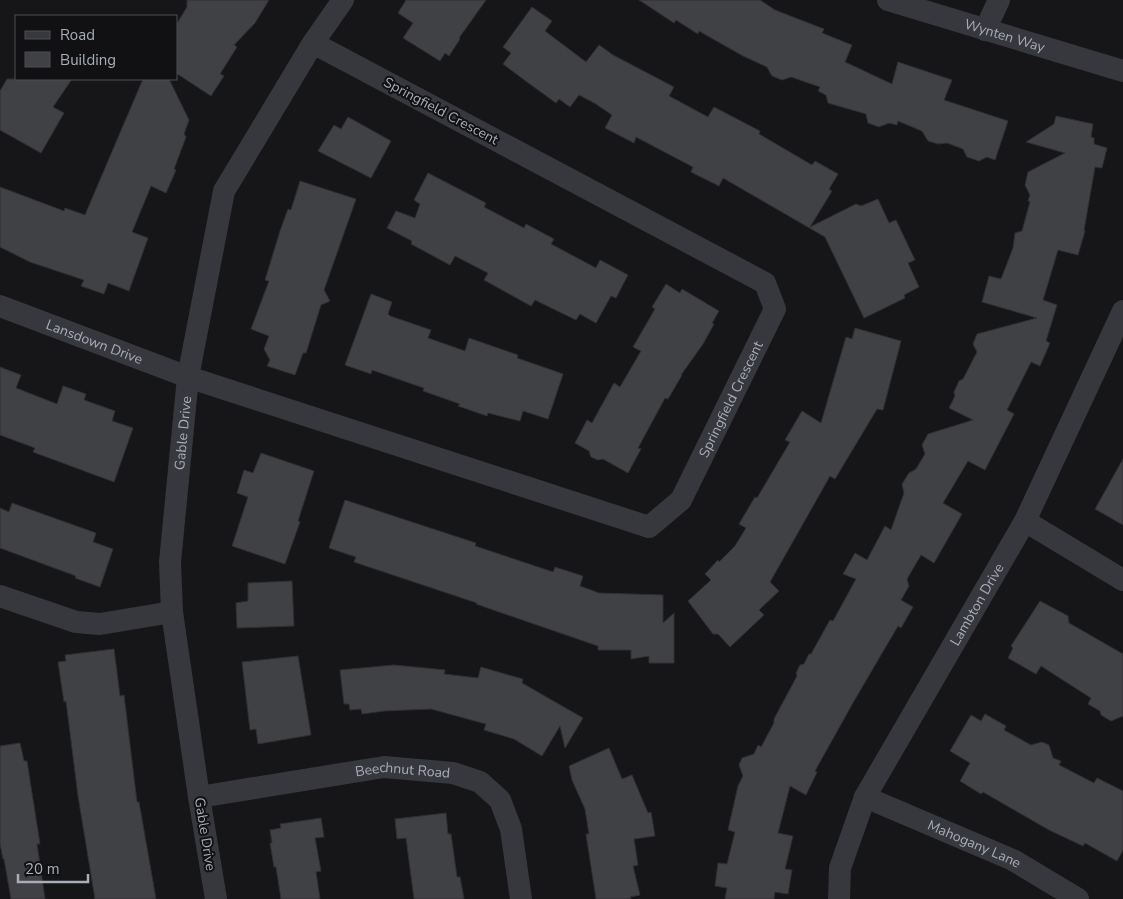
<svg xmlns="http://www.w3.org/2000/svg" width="1123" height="899" viewBox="0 0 1123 899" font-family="'Nunito Sans',sans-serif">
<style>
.building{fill:#404145;stroke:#303034}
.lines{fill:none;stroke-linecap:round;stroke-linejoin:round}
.minor{stroke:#37383d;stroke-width:22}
.labels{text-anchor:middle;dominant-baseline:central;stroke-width:4;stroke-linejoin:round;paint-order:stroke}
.street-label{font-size:14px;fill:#a8adb8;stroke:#111113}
</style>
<rect width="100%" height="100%" fill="#161618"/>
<g class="building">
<polygon points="187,0 269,0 255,23 234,45 237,47 220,74 224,76 211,96 176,73 176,25 187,7"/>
<polygon points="406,0 486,0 459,38 460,39 449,56 445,53 440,61 403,38 413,23 398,13"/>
<polygon points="639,0 760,0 775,10 824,29 822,33 852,45 845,62 892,84 898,62 952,80 944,100 1008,121 995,160 987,157 979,161 967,157 963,149 947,143 938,144 928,141 922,131 898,121 897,125 889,123 879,127 868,123 866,114 828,103 826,95 818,91 820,87 791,77 782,80 772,76 767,67 743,56 699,31 698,34 676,20 674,23"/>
<polygon points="532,7 552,21 545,31 586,62 599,45 613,55 674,87 669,96 708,117 714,107 760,131 759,134 812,165 815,161 838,174 829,189 832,191 810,227 856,204 861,206 878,199 889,223 896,220 915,260 908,263 919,287 904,295 905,298 864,318 825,237 723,178 719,186 691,172 693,167 636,137 634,143 605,128 612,115 596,104 579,95 570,107 559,99 556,103 527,82 503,64 511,53 503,47"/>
<polygon points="7,79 72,79 53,107 64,113 41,153 0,130 0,91"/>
<polygon points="143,79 169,79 189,120 184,134 186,137 174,169 176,170 166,193 151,186 132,232 148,238 129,291 108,283 104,294 81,286 84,280 30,262 0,247 0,187 64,211 65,208 85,215"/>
<polygon points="1056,116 1093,124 1091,137 1094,138 1094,144 1107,148 1102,168 1095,167 1084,230 1085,231 1078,255 1058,250 1043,300 1057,305 1046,341 1050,343 1040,366 1031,362 1007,410 1014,414 985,470 968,461 943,503 962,514 934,563 921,555 907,579 909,586 901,600 913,607 901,628 898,626 854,701 815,771 817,772 806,795 790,786 778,833 793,836 785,869 792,870 788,894 775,892 774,899 725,899 727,888 715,886 718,863 727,864 735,832 728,830 738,786 743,776 739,765 742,758 754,754 758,745 761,747 774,723 774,719 797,676 796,673 800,665 804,664 809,654 811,654 830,620 833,621 856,579 843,574 855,553 867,560 885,526 891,530 904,493 902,484 909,473 916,469 925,454 922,445 928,434 973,420 949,408 955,396 954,392 959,381 963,379 977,352 973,344 977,334 1037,318 982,302 989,276 1001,279 1013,248 1015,233 1022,231 1030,202 1028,201 1030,195 1025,185 1028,172 1065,153 1026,142 1054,124"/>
<polygon points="348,117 391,141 371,178 318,151 334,125 341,129"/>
<polygon points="428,173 486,203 484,207 524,228 526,224 554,239 551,244 596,268 600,260 628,275 616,298 611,296 596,323 580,314 576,320 535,300 531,306 484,280 488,273 455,256 450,265 411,244 412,241 387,228 396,211 415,218 420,204 414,200"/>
<polygon points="300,181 356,199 324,290 330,301 321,305 306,353 303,353 295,375 267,366 270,360 264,349 269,336 251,329 269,281 265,280 280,231 288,209 291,210"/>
<polygon points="666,284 680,293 682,289 719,311 712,323 714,324 703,344 681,375 682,375 668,399 665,398 638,448 641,449 628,473 603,459 598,460 591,457 589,451 575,443 587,420 592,423 614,383 620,387 641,351 633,347 655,309 652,307"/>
<polygon points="371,294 392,302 388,314 390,316 431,330 428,338 465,351 469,338 518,355 517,358 563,374 548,419 523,411 520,421 488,413 487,416 458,406 460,404 423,391 424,388 415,385 372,370 371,374 345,365"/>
<polygon points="855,328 901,341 883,410 877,409 835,479 830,476 808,515 770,582 779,591 759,610 764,615 730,647 718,634 713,634 688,601 711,580 705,574 718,560 719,562 735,546 746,528 739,524 755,497 757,498 790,442 785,440 802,411 821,423 846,337 852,339"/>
<polygon points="0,367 21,375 16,388 57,404 63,386 86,394 84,400 115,411 112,421 133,428 114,482 33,452 35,448 0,435"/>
<polygon points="261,453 314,471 298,521 300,522 285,564 232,546 248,497 237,493 244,470 253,473"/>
<polygon points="1123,459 1123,525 1095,509"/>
<polygon points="345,500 476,543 475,546 553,572 555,567 583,576 580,586 599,593 663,595 663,623 674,613 674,663 649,663 649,656 631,659 631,650 598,650 598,646 476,604 477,603 354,562 356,557 329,548"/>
<polygon points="12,503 96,533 93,542 113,549 100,587 75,578 76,576 0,548 0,508 9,512"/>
<polygon points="292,581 294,626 237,628 236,603 248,601 248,583"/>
<polygon points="1040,601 1068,616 1069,623 1123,654 1123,716 1111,721 1101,715 1100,711 1088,704 1091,698 1041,666 1036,674 1008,658 1013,648 1011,646"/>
<polygon points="114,649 120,696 124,695 137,802 139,802 156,899 95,899 78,796 66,701 64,702 58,662 66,661 65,655"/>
<polygon points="298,656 311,735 258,744 256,729 250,730 242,662"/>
<polygon points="394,665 445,670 444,674 478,678 481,667 512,676 523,679 522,683 583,718 565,748 560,726 542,756 514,739 484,730 486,724 431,709 384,711 362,714 361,709 350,710 349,704 344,704 340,670"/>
<polygon points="985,714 1006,726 1004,730 1031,745 1042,742 1049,745 1053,758 1061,761 1059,765 1094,783 1097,778 1123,791 1123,850 1117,861 1085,843 1083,846 1049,830 983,792 981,794 960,781 970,763 950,751 971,715 981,721"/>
<polygon points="20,743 24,761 27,761 40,844 37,844 45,899 11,899 4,859 3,859 0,844 0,746"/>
<polygon points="609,748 622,779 632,775 648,813 651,812 655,836 634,839 638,865 633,866 640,895 630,897 631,899 596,899 586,834 589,834 585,809 572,780 569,766"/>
<polygon points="446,813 448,834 451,834 457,877 460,877 464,899 414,899 406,838 397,839 395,819"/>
<polygon points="321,818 324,837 315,838 321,871 316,872 320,899 281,899 276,867 274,867 270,843 272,843 270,830 281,828 280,824"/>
</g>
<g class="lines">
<g class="minor">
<path id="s1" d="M888,0L1123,71"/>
<polyline points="985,30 999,0"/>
<path id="s2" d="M0,306L188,377L649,527L681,500L775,309L765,283L313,43"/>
<polyline points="1025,521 1123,580"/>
<polyline points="0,596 76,622 100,624 172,612"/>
<path id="s3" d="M199,797L384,767L453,773L480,782L500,800L511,829L521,899"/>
<path id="s4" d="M865,797L1013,860L1078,899"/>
<path id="s5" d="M216,899L199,797L172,612L170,562L188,377L224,191L313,43L343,0"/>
<path id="s6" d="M839,899L840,868L865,797L1025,521L1123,311"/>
</g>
</g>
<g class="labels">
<g class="street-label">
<text stroke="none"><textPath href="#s1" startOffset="122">Wynten Way</textPath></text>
<text transform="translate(441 111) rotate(28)">Springfield Crescent</text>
<text stroke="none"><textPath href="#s2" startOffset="101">Lansdown Drive</textPath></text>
<text stroke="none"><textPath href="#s2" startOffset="840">Springfield Crescent</textPath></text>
<text stroke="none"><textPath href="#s5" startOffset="470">Gable Drive</textPath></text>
<text stroke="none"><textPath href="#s6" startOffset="329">Lambton Drive</textPath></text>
<text stroke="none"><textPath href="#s3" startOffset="206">Beechnut Road</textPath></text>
<text transform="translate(205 834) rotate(81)">Gable Drive</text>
<text stroke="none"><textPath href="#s4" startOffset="119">Mahogany Lane</textPath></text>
</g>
</g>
<rect x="15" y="15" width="162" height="65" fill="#111113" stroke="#4d4f55"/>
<rect x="25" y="31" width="25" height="8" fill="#37383d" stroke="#4d4f55"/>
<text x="60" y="40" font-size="15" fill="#a8adb8">Road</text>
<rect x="25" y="52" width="25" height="15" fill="#404145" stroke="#4d4f55"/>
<text x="60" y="65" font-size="15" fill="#a8adb8">Building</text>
<path d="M18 874v8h70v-8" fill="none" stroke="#a8adb8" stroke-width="2.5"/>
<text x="25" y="874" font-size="15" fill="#a8adb8" stroke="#111113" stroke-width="4" paint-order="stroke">20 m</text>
</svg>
